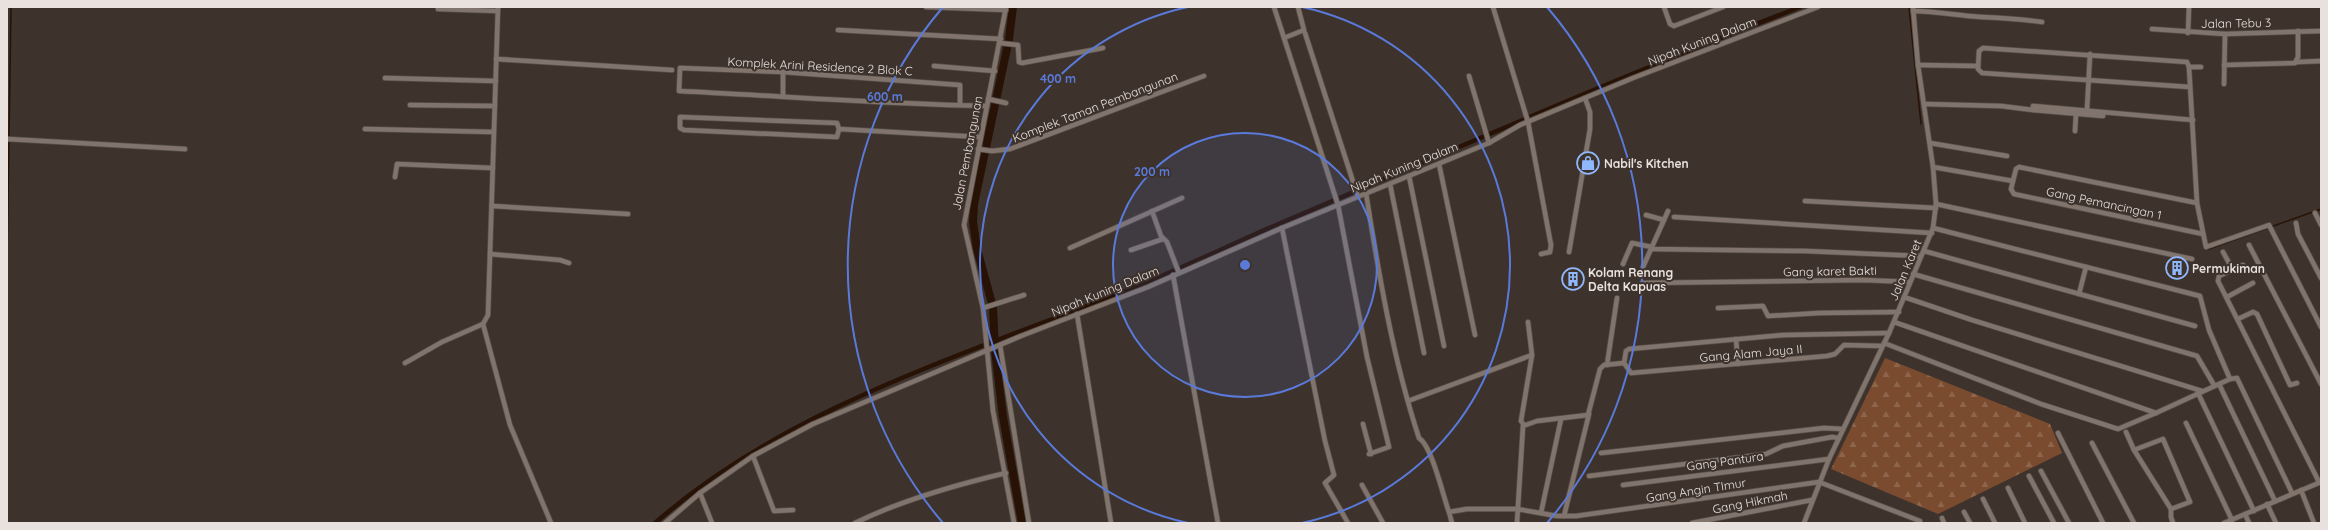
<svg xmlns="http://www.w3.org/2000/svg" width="2328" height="530" viewBox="0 0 2328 530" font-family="Quicksand,sans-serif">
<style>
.forest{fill:url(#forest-firs)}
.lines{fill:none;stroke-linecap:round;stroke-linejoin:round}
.stream{stroke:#281205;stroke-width:1.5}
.canal{stroke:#281205;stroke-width:4.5}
.river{stroke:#281205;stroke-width:8}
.street-casing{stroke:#564e48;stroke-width:6}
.street{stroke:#80746d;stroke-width:4.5}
.ring{fill:none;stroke:#5a7ada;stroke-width:2}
.labels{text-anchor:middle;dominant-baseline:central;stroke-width:4;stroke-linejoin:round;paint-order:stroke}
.street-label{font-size:12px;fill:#e8e1dd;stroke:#3d322c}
.poi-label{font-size:12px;font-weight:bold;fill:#e8e1dd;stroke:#3d322c;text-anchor:start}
.centre{fill:#5a7ada;stroke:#3d322c;stroke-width:2}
.ring-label{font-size:12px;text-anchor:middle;font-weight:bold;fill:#5a7ada;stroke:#3d322c;stroke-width:4;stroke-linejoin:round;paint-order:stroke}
</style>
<defs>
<pattern id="forest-firs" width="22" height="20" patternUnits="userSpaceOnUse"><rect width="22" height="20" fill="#7a4b2f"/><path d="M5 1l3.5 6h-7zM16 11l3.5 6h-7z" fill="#8d654d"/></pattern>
</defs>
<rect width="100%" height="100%" fill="#3d322c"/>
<polygon class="forest" points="1885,358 2050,424 2062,453 1938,514 1831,469"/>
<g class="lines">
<g class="stream">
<polyline points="1909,7 1921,124"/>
<polyline points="9,137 11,7"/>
<polyline points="2209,249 2321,209"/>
<polyline points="7,259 9,141"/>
</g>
<path class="canal" d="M655,523C793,402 980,351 1147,282C1186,266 1224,248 1262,231C1441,155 1619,77 1800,7"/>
<polyline class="river" points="1013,7 1009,39 974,204 973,222 977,249 993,307 995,350 1003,417 1022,523"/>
<g class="street-casing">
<g id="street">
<polyline points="926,7 1006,10"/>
<polyline points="1006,7 964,225 983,308 993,411 1014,523"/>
<polyline points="1274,7 1338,205 1367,357 1389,447 1369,454"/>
<polyline points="1493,7 1528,122 1551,245 1550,252 1541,254"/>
<polyline points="1664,7 1670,24 1674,26 1723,7"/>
<polyline points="438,9 498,11"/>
<path d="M1913,11C1936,11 1958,16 1981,17C2002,18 2021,19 2042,22"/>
<polyline points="2152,29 2225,34 2321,31"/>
<polyline points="838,30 1001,39"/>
<polyline points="1305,33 1358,197"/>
<polyline points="2188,33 2189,7"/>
<polyline points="1284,38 1304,30 1298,7"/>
<polyline points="1000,43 1018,45 1019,62 1022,63 1103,48"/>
<polyline points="496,59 672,70"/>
<polyline points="2297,62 2321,61"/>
<polyline points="1918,65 1978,66"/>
<polyline points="2224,65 2295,63 2298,57 2298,31"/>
<polyline points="934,66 995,71"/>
<polyline points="2189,67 2201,67"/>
<polyline points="1469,76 1489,143"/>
<polyline points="385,78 496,81"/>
<polyline points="2224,84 2225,34"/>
<polyline points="2190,87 1982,73 1978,69 1979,51 1983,48 2187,62 2189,67 2197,203 2206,247 2269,225 2321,327"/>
<polyline points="783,96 783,72"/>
<polyline points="988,99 1006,103"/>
<polyline points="1924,104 2001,106 2033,110"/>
<polyline points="410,105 495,106"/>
<path d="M960,105V85L783,72L680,68L679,91C782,96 884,104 987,106"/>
<polyline points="2087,110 2090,54"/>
<polyline points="2103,116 2033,110 2033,106 2193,120"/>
<polyline points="365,129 494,132"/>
<polyline points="839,129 837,137 684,130 680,128 680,117 837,123 839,129 980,137"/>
<polyline points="2075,131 2076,114"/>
<polyline points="7,139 185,149"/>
<polyline points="1930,143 2007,156"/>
<polyline points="978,149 992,151 1010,149 1204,76"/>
<polyline points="1439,164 1475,335"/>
<polyline points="1933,167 2013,181"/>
<polyline points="1409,176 1444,346"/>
<polyline points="395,177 397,164 493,168"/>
<polyline points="1390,184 1424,353"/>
<path d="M1366,193C1379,276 1393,359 1419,438C1432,446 1443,496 1449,512"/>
<polyline points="1805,201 1936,208"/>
<polyline points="2197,203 2019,167 2016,169 2011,189 2014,194 2203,234"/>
<polyline points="1936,204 2192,259"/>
<polyline points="492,206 628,214"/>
<polyline points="1152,211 1161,236 1167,242 1179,273"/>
<polyline points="1668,211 1651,249 1805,251 1921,256"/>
<polyline points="2315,213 2321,225"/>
<polyline points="1646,215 1664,220"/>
<polyline points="1674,217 1932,233"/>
<polyline points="2296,223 2298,234 2321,278"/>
<polyline points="1282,228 1325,441 1334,475 1325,483 1348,523"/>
<polyline points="1933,228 2200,296 2209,330 2230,379"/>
<polyline points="2249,245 2321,384"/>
<polyline points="1070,248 1182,198"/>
<polyline points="1131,250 1163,239"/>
<polyline points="1924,251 2195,326"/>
<polyline points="1569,252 1590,129 1590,112 1585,98"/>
<polyline points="2223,252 2233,270"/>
<polyline points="490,254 560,260 569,263"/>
<polyline points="1623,264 1632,243 1652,247"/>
<polyline points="2243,265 2219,276 2218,281 2319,482"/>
<polyline points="1643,267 1651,249"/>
<polyline points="1913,274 2197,356 2214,385"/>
<polyline points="1173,275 1218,523"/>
<polyline points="1642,283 1863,280 1910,282"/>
<polyline points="2079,294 2086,267"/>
<polyline points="1904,297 1972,320 2202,391"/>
<polyline points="2227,297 2253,283"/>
<polyline points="983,308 1024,295"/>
<polyline points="1718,308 1763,306 1768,316 1819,313 1899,312"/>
<polyline points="1077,314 1111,523"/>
<polyline points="2238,319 2253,312 2257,314 2290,385 2297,383"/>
<polyline points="1894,322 2156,413 2230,379 2237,378 2292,493"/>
<polyline points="483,324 510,425 551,523"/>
<polyline points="1736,339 1738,364"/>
<polyline points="1884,343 2041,404 2118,429 2156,413"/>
<polyline points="1000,345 1029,523"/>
<polyline points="405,363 442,342 483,324 488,315 498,7"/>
<polyline points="1624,363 1626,351 1629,349 1784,335 1889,333"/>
<polyline points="1624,363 1631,373 1827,356 1835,354 1844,345 1882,346"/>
<polyline points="1607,365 1617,298"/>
<polyline points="2219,384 2275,501"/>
<polyline points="2198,393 2254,511"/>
<polyline points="1408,401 1532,355"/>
<polyline points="2186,423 2232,520"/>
<polyline points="1363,424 1371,454"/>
<polyline points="1524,425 1521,421 1532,355 1528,322"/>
<polyline points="2126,432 2134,450 2171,509 2171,517 2173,523"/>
<polyline points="2058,433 2103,523"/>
<polyline points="2092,443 2134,523"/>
<polyline points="2134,450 2163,439 2190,502 2171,509"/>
<polyline points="1601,453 1824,428 1843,429"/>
<polyline points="753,456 774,511 793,510"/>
<polyline points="2041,471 2069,523"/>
<polyline points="1589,476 1766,454 1783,446 1832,437 1839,438"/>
<polyline points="2029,476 2054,523"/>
<polyline points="1362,485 1383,523"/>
<polyline points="1623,485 1829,459"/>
<polyline points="2008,488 2025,523"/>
<polyline points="2301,490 2314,523"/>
<polyline points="700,493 712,523"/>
<polyline points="1983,499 1995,523"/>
<polyline points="2267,504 2276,523"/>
<polyline points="1964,512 1970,523"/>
<polyline points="1541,513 1561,419"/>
<polyline points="2245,514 2249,523"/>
<polyline points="1564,516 1589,414"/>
<polyline points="1942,518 1944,523"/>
<polyline points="665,523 700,493 753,456 813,424 1021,336 1148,287 1282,228 1489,143 1520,125 1633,78 1818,7"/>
<path d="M855,523C902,500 955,485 1006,473"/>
<polyline points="1452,523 1449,512 1467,509 1517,509 1557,516 1576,516 1819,482 1920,521"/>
<polyline points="1517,523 1523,426 1537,421 1588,415 1600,369 1604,365 1624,363"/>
<polyline points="1692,523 1812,500"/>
<polyline points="1804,523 1829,459 1889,333 1933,228 1936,204 1933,167 1918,65 1913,7"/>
<polyline points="2224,523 2321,482"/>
</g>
</g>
<use href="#street" class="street"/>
</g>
<circle cx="1245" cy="265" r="132" fill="#5a7ada" fill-opacity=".12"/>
<g class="ring">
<circle cx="1245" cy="265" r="132"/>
<path d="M1188 523A264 264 0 0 1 1188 7M1302 7A264 264 0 0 1 1302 523"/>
<path d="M943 523A397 397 0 0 1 943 7M1547 7A397 397 0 0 1 1547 523"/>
</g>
<defs>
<g id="shop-ring" transform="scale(1.15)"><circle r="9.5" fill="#3d322c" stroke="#90b8fd" stroke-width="1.5"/><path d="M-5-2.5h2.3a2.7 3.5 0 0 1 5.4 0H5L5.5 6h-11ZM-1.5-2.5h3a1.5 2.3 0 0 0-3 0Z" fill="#90b8fd"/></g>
<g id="building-ring" transform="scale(1.15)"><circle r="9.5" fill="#3d322c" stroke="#90b8fd" stroke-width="1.5"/><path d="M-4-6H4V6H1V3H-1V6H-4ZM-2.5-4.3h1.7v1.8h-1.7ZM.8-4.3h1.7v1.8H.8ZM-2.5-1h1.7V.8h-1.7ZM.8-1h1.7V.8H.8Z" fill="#90b8fd"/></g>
</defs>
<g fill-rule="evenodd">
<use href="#shop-ring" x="1588" y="163"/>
<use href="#building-ring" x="2177" y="268"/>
<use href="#building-ring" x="1573" y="279"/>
</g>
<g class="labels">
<g class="street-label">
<text transform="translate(2236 23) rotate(-1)">Jalan Tebu 3</text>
<text transform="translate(1702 41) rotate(-21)">Nipah Kuning Dalam</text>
<text transform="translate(820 66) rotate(3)">Komplek Arini Residence 2 Blok C</text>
<text transform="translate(1095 107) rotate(-21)">Komplek Taman Pembangunan</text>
<text transform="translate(967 153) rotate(-79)">Jalan Pembangunan</text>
<text transform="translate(1404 167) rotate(-22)">Nipah Kuning Dalam</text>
<text transform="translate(2104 203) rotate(12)">Gang Pemancingan 1</text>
<text transform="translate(1905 270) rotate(-67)">Jalan Karet</text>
<text transform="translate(1830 271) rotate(-1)">Gang karet Bakti</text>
<text transform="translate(1105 291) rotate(-22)">Nipah Kuning Dalam</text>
<text transform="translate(1751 353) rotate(-5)">Gang Alam Jaya II</text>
<text transform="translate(1725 461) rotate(-8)">Gang Pantura</text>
<text transform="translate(1696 490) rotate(-9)">Gang Angin TImur</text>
<text transform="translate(1750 502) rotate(-11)">Gang Hikmah</text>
</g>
<g class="poi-label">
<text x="1604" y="163">Nabil's Kitchen</text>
<text x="2192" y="268">Permukiman</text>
<text x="1588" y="272">Kolam Renang<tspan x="1588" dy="14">Delta Kapuas</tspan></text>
</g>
</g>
<circle cx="1245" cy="265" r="6" class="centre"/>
<g class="ring-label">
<text x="1058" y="83">400 m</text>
<text x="885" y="101">600 m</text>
<text x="1152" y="176">200 m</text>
</g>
<rect width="2328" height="530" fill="none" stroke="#e8e1dd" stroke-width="16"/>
</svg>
